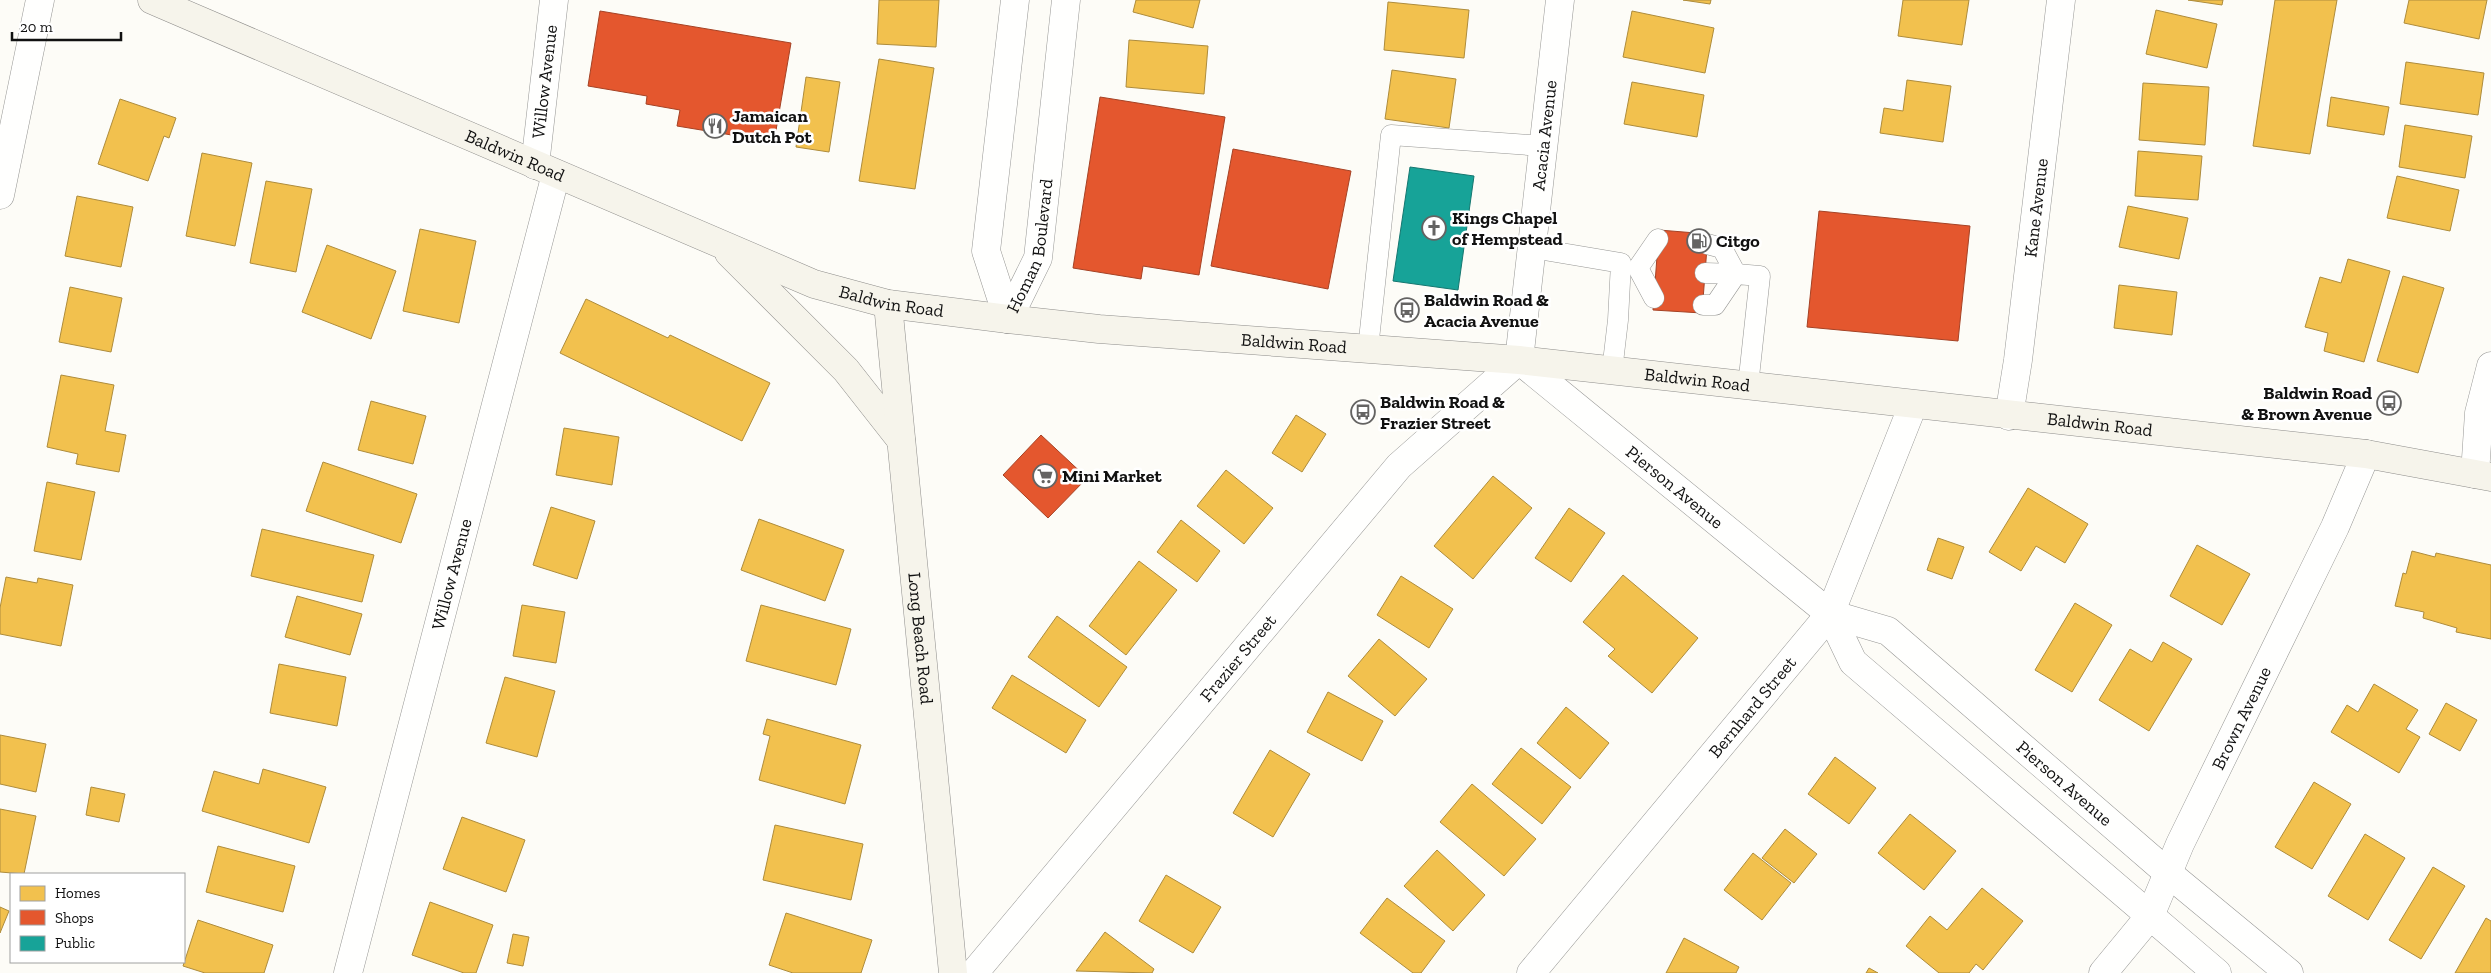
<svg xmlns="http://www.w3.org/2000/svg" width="2491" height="973" viewBox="0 0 2491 973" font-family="'Zilla Slab',serif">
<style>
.homes{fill:#f2c14e;stroke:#ae8c3c}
.shops{fill:#e4572e;stroke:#a54225}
.public{fill:#17a398;stroke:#157770}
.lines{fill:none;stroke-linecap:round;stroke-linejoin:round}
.service-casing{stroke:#979795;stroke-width:21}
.minor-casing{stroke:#979795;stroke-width:29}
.secondary-casing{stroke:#8e8d8b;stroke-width:29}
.service{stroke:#fffffe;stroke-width:20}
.minor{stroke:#fffffe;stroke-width:28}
.secondary{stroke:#f6f4eb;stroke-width:28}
.labels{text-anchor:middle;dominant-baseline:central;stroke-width:5;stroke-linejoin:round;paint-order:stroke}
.street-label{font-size:18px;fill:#111;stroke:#fff}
.poi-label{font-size:18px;font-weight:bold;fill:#111;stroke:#fff;text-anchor:start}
</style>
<rect width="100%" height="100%" fill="#fdfcf7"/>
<g class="homes">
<polygon points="879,0 939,0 936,47 877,44"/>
<polygon points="1136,0 1200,0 1193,28 1133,12"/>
<polygon points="1683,0 1711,0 1710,4"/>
<polygon points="1903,0 1969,0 1962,45 1898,36"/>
<polygon points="2188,0 2223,0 2222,5"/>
<polygon points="2275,0 2337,0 2310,154 2253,146"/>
<polygon points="2409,0 2487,0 2479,39 2404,23"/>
<polygon points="1388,2 1469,10 1464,58 1384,50"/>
<polygon points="2156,10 2217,24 2207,68 2146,54"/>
<polygon points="1632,11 1714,28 1705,73 1623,57"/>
<polygon points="1129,40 1208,46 1204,94 1126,87"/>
<polygon points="879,59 934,68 915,189 859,181"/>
<polygon points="2406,62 2484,73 2478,115 2400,104"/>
<polygon points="1392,70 1456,79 1449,128 1385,119"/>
<polygon points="806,77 840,82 829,152 796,147"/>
<polygon points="1907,80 1951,86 1943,142 1880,133 1884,108 1903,111"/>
<polygon points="1632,82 1704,95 1697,137 1624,124"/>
<polygon points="2143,83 2209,87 2205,145 2139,140"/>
<polygon points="2331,97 2389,107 2384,135 2327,126"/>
<polygon points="120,99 176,118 169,138 164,136 148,181 98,164"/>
<polygon points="2405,125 2472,136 2465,178 2399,167"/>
<polygon points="2138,151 2202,156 2198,200 2135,196"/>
<polygon points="202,153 252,163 235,246 186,236"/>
<polygon points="2397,176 2459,190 2450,231 2387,218"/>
<polygon points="266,181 312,189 296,272 250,263"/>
<polygon points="77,196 133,207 121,267 65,256"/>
<polygon points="2128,206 2188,218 2179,259 2119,247"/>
<polygon points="420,229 476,241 459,323 403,311"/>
<polygon points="327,245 396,271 371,339 302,312"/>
<polygon points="2348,259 2390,271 2364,362 2324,351 2328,333 2305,327 2320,277 2341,283"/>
<polygon points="2403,276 2444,288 2418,373 2377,361"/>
<polygon points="2119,285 2177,292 2172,335 2114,328"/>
<polygon points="70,287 122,298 111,352 59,342"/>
<polygon points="586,299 668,338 670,335 770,383 742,441 560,353"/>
<polygon points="61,375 114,385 105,431 126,435 119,472 76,464 78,454 47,447"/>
<polygon points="371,401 426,416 413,464 358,450"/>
<polygon points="1296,415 1326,434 1302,472 1272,453"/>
<polygon points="564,428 619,437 612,485 556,475"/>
<polygon points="323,462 417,494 401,543 306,511"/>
<polygon points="1226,470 1273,508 1244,544 1197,506"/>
<polygon points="1493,476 1532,508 1473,579 1434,546"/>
<polygon points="47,482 95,492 81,560 34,551"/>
<polygon points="2028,488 2088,524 2065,563 2036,546 2021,571 1989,552"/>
<polygon points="551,507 595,521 577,579 533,565"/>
<polygon points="1569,508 1605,533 1571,582 1535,558"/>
<polygon points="759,519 844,550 825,601 741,570"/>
<polygon points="1181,520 1220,551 1197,582 1157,552"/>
<polygon points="262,529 374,555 362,602 251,576"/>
<polygon points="1938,538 1964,547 1952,579 1927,570"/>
<polygon points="2197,545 2250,574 2222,625 2170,596"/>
<polygon points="2412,551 2435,557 2436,553 2491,565 2491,639 2456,632 2457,628 2423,618 2424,612 2395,606 2403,573 2406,574"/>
<polygon points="1139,561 1177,590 1126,655 1089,626"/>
<polygon points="1623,575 1698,638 1652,693 1608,656 1615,649 1583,622"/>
<polygon points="1401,576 1453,609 1429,648 1377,615"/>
<polygon points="6,577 37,583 38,578 73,585 61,646 0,634 0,608"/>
<polygon points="297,596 362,614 350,655 285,637"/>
<polygon points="2075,603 2112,625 2072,692 2035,670"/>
<polygon points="522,605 565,612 556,663 513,656"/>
<polygon points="761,605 851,629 836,685 746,661"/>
<polygon points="1057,616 1127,667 1099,707 1028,657"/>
<polygon points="1379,639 1427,679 1395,716 1348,676"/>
<polygon points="2163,642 2192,659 2149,731 2099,700 2130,649 2152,662"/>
<polygon points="279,664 346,677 337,726 270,713"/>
<polygon points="1012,675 1086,720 1066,753 992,708"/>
<polygon points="505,677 555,691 537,757 486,743"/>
<polygon points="2374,684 2418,710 2406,729 2420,737 2399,773 2331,732 2347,705 2358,712"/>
<polygon points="1328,692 1383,721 1362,761 1307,732"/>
<polygon points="2446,703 2477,720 2460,751 2429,734"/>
<polygon points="1566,707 1609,743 1580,779 1537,743"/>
<polygon points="767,719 861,745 845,804 759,780 770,736 763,734"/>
<polygon points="0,735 46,744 36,792 0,784"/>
<polygon points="1521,748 1571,787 1542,824 1492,784"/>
<polygon points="1270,750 1310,774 1273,837 1233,813"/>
<polygon points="1835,757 1876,788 1849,824 1808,794"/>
<polygon points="263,769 326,787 309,843 202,811 214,771 259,784"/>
<polygon points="2314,782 2351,804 2312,869 2275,847"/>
<polygon points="1472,784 1536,839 1504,876 1440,822"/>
<polygon points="91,787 125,794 119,822 86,815"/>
<polygon points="0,809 36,816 24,874 0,872"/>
<polygon points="1910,814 1956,851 1924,890 1878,853"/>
<polygon points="462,817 525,840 506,892 443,869"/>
<polygon points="775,825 863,844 851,900 763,880"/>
<polygon points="1785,829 1817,854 1794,883 1762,858"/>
<polygon points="2365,834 2405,858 2368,920 2328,896"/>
<polygon points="218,846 295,866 283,912 206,892"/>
<polygon points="1437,850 1485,895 1453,931 1404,886"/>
<polygon points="1753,853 1791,883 1762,920 1724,890"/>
<polygon points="2433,867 2465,886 2421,959 2389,940"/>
<polygon points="1166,875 1221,907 1193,953 1139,921"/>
<polygon points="1982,888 2023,921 1983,970 1976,964 1969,973 1939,973 1906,946 1930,916 1947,930"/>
<polygon points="1387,898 1445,941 1421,973 1413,973 1360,933"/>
<polygon points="430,902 493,925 476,973 464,973 412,955"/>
<polygon points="0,907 9,911 0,933"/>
<polygon points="786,913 872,940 861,973 793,973 769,965"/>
<polygon points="2486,918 2491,921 2491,973 2455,973"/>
<polygon points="198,920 273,945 264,973 205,973 183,966"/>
<polygon points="1105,932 1154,969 1152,973 1076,971"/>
<polygon points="513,934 529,937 523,966 507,963"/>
<polygon points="1684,938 1739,967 1736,973 1666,973"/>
<polygon points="1869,968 1878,973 1866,973"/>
</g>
<g class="shops">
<polygon points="600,11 791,43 774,142 677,126 680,110 646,104 647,96 588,86"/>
<polygon points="1100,97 1225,117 1199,275 1143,266 1141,279 1073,268"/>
<polygon points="1233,149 1351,171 1328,289 1211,266"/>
<polygon points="1819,211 1970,226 1958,341 1807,327"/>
<polygon points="1659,230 1708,234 1702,313 1653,310"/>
<polygon points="1041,435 1087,478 1048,518 1003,475"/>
</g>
<polygon class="public" points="1410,167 1474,176 1458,290 1393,281"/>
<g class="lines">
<g class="service-casing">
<g id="service">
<polyline points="1532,248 1621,263 1618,320 1612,371"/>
<polyline points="1705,273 1736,274 1722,248 1707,244"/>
<polyline points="1654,298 1638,268 1658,239"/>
<polyline points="1703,305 1715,305 1736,274 1760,276 1748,386"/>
<polyline points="1368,349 1391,135 1543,146"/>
</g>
</g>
<g class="minor-casing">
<g id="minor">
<path id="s1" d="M535,165L554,0"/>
<polyline points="0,195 40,0"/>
<path id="s2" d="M1008,319L1038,258L1066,0"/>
<polyline points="1008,319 986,251 1015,0"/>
<path id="s3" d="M1519,360L1830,614L1888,631L2168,873L2289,973"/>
<path id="s4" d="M1519,360L1560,0"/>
<path id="s5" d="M2009,416L2018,360L2061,0"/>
<polyline points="2475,474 2479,413 2491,366"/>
<polyline points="1830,614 1853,662 2217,973"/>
<path id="s6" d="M348,973L556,174"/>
<path id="s7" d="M974,973L1399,466L1519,360"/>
<path id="s8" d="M1531,973L1830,614L1913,405"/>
<path id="s9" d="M2103,973L2150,916L2180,844L2335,527L2366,454"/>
</g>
</g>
<g class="secondary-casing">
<g id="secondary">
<path id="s10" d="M152,0L814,284L888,304L1008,319L1099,329L1519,360L2366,454L2491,477"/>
<polyline points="729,253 846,370 901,440"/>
<path id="s11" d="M888,304L953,973"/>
</g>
</g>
<use href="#service" class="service"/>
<use href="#minor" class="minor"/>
<use href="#secondary" class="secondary"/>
</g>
<defs>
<g id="restaurant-ring" transform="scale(1.25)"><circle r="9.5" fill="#fff" stroke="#646362" stroke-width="1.5"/><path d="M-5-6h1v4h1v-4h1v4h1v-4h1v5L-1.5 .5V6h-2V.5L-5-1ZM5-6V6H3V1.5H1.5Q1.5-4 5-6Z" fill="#646362"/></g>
<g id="church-ring" transform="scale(1.25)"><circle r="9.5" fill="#fff" stroke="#646362" stroke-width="1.5"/><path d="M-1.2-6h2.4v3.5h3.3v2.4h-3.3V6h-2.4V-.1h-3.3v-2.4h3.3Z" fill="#646362"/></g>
<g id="fuel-ring" transform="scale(1.25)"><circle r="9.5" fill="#fff" stroke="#646362" stroke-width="1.5"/><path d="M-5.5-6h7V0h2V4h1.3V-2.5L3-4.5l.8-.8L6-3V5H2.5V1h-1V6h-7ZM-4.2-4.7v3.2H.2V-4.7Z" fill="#646362"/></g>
<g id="bus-ring" transform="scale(1.25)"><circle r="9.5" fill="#fff" stroke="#646362" stroke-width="1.5"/><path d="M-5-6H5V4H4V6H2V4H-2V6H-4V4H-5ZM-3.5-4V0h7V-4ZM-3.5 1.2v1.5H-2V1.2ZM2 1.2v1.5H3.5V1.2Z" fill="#646362"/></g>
<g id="supermarket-ring" transform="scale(1.25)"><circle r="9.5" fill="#fff" stroke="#646362" stroke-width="1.5"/><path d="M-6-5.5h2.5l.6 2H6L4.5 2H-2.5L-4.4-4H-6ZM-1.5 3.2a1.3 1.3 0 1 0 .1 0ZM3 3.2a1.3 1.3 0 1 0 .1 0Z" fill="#646362"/></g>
</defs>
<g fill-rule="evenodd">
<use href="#restaurant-ring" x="715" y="126"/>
<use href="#church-ring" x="1434" y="228"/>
<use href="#fuel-ring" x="1699" y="241"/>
<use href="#bus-ring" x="1407" y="310"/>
<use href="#bus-ring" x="2389" y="403"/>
<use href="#bus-ring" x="1363" y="412"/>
<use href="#supermarket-ring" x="1045" y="476"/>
</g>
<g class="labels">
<g class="street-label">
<text stroke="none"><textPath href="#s1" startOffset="84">Willow Avenue</textPath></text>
<text stroke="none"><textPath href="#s4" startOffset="226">Acacia Avenue</textPath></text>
<text stroke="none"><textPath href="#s10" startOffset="395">Baldwin Road</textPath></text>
<text stroke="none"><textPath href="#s5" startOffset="210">Kane Avenue</textPath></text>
<text stroke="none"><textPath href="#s2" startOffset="78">Homan Boulevard</textPath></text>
<text stroke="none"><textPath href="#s10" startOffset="800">Baldwin Road</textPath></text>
<text stroke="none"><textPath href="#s10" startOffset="1205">Baldwin Road</textPath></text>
<text stroke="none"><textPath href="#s10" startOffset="1610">Baldwin Road</textPath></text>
<text stroke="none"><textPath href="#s10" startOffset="2015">Baldwin Road</textPath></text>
<text stroke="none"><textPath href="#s3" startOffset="201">Pierson Avenue</textPath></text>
<text stroke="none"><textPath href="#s6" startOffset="412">Willow Avenue</textPath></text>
<text stroke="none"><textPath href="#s11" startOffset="336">Long Beach Road</textPath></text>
<text stroke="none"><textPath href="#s7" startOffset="411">Frazier Street</textPath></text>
<text stroke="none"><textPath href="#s8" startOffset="346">Bernhard Street</textPath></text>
<text stroke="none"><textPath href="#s9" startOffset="292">Brown Avenue</textPath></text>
<text stroke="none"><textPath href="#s3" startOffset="695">Pierson Avenue</textPath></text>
</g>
<g class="poi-label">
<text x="732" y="116">Jamaican<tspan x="732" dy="21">Dutch Pot</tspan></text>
<text x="1452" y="218">Kings Chapel<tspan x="1452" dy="21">of Hempstead</tspan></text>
<text x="1716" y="241">Citgo</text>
<text x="1424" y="300">Baldwin Road &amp;<tspan x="1424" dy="21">Acacia Avenue</tspan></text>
<text x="2372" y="393" text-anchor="end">Baldwin Road<tspan x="2372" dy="21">&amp; Brown Avenue</tspan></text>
<text x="1380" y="402">Baldwin Road &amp;<tspan x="1380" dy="21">Frazier Street</tspan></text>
<text x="1062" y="476">Mini Market</text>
</g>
</g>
<rect x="10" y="873" width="175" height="90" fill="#ffffff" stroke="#a0a0a0"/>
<rect x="20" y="886" width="25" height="15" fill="#f2c14e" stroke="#a0a0a0"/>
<text x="55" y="898" font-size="15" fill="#111111">Homes</text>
<rect x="20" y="910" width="25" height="15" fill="#e4572e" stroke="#a0a0a0"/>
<text x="55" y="923" font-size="15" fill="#111111">Shops</text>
<rect x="20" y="936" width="25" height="15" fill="#17a398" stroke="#a0a0a0"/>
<text x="55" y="948" font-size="15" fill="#111111">Public</text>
<path d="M12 32v8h109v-8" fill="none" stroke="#111111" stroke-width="2.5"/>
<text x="20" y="32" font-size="15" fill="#111111" stroke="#ffffff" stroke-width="4" paint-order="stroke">20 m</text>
</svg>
